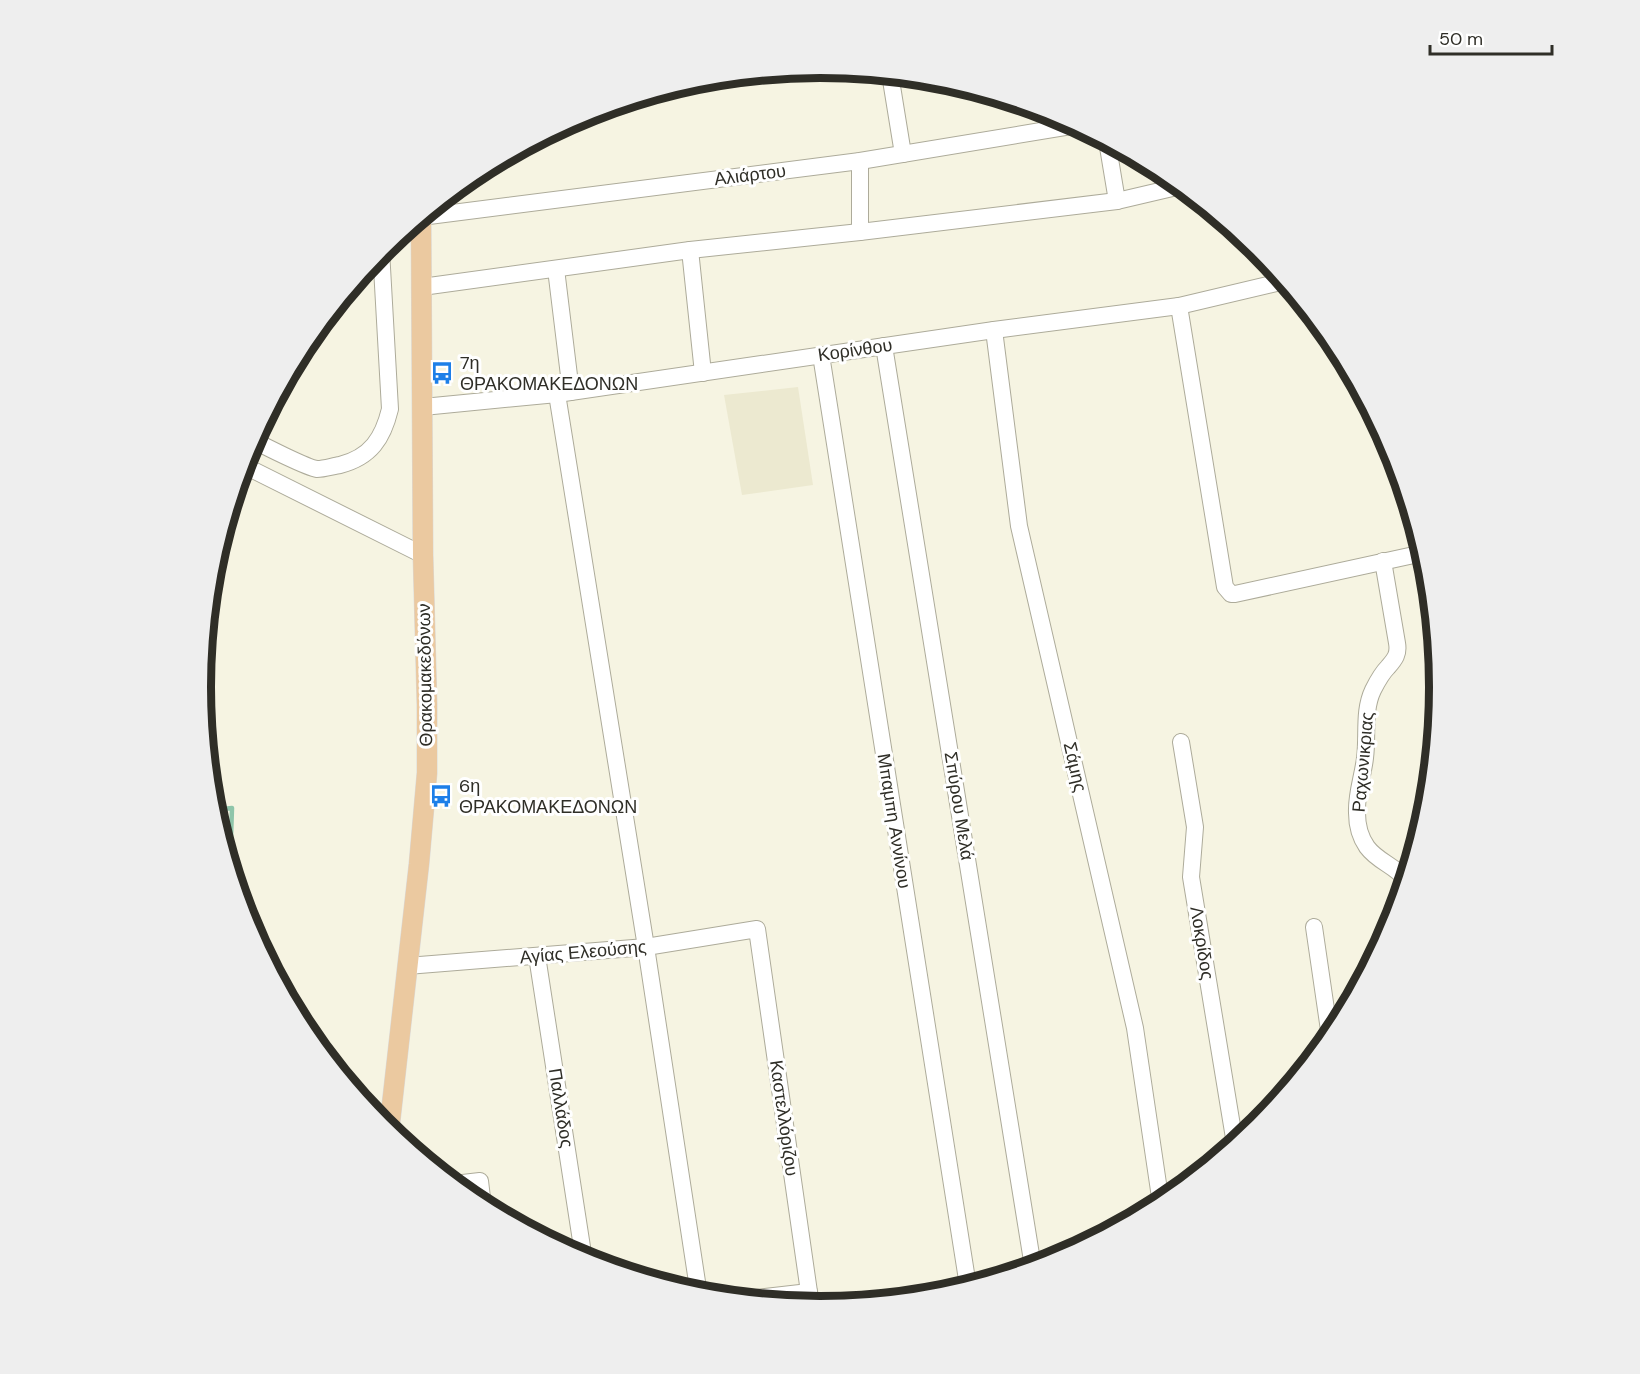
<svg xmlns="http://www.w3.org/2000/svg" width="1640" height="1374" viewBox="0 0 1640 1374" font-family="'DM Sans',sans-serif">
<style>
.built{fill:#ece9d0}
.lines{fill:none;stroke-linecap:round;stroke-linejoin:round}
.stream{stroke:#8ec5aa;stroke-width:4.5}
.minor-casing{stroke:#adab9a;stroke-width:18}
.major-casing{stroke:#dad9d8;stroke-width:21}
.minor{stroke:#fff;stroke-width:16}
.major{stroke:#ebc9a0;stroke-width:20}
.labels{text-anchor:middle;dominant-baseline:central;stroke-width:6;stroke-linejoin:round;paint-order:stroke}
.street-label{font-size:18px;fill:#2f2e27;stroke:#fff}
.poi-label{font-size:18px;fill:#2f2e27;stroke:#fff;text-anchor:start}
.rim{fill:none;stroke:#2f2e27;stroke-width:8}
</style>
<rect width="100%" height="100%" fill="#f6f4e2"/>
<polygon class="built" points="798,387 813,485 742,495 724,395"/>
<g class="lines">
<polyline class="stream" points="213,810 232,808 230,867"/>
<g class="minor-casing">
<g id="minor">
<polyline points="890,74 903,154"/>
<polyline points="682,85 814,68"/>
<polyline points="1107,141 1117,201"/>
<polyline points="860,161 860,232"/>
<polyline points="421,217 860,161 1077,125"/>
<polyline points="690,250 703,373"/>
<polyline points="556,269 571,392"/>
<polyline points="422,287 690,250 860,232 1117,201 1181,186"/>
<polyline points="1179,306 1225,587 1231,594 1235,594 1423,553"/>
<polyline points="994,330 1019,526 1135,1028 1161,1204"/>
<polyline points="884,346 1033,1267"/>
<polyline points="821,355 968,1286"/>
<polyline points="557,394 646,947 699,1295"/>
<polyline points="423,407 557,394 994,330 1179,306 1285,281"/>
<path d="M253,440C264,446 308,468 317,469C324,469 333,466 340,465C371,457 383,438 390,409L381,250"/>
<polyline points="243,465 423,555"/>
<path d="M1383,561L1397,643C1399,654 1395,659 1388,667C1382,673 1377,682 1373,690C1363,711 1368,735 1365,758C1363,776 1356,794 1357,813C1357,825 1360,837 1367,847C1378,862 1396,866 1406,880"/>
<polyline points="1181,742 1195,827 1191,877 1235,1144"/>
<polyline points="1314,927 1330,1037"/>
<polyline points="537,956 584,1260"/>
<polyline points="407,966 646,947 757,929 811,1306"/>
<polyline points="454,1184 480,1181 483,1206"/>
<polyline points="748,1299 809,1292"/>
</g>
</g>
<g class="major-casing">
<polyline id="major" points="389,1131 419,864 427,773 427,705 423,555 421,217"/>
</g>
<use href="#minor" class="minor"/>
<use href="#major" class="major"/>
</g>
<defs>
<g id="bus-bare" transform="scale(1.8)"><path d="M-5-6H5V4H4V6H2V4H-2V6H-4V4H-5ZM-3.5-4V0h7V-4ZM-3.5 1.2v1.5H-2V1.2ZM2 1.2v1.5H3.5V1.2Z" fill="#1d7fe8" stroke="#fff" stroke-width="2.5" paint-order="stroke"/></g>
</defs>
<g fill-rule="evenodd">
<use href="#bus-bare" x="442" y="373"/>
<use href="#bus-bare" x="441" y="796"/>
</g>
<g class="labels">
<g class="street-label">
<text transform="translate(750 175) rotate(-7)">Αλιάρτου</text>
<text transform="translate(855 350) rotate(-8)">Κορίνθου</text>
<text transform="translate(425 675) rotate(-91)">Θρακομακεδόνων</text>
<text transform="translate(1363 762) rotate(-85)">Ραχωνικριας</text>
<text transform="translate(1075 767) rotate(77)">Σάμης</text>
<text transform="translate(959 806) rotate(81)">Σπύρου Μελά</text>
<text transform="translate(894 821) rotate(81)">Μπαμπη Αννίνου</text>
<text transform="translate(1202 943) rotate(81)">Λοκρίδος</text>
<text transform="translate(583 952) rotate(-5)">Αγίας Ελεούσης</text>
<text transform="translate(561 1108) rotate(81)">Παλλάδος</text>
<text transform="translate(784 1118) rotate(82)">Καστελλόριζου</text>
</g>
<g class="poi-label">
<text x="460" y="363">7η<tspan x="460" dy="21">ΘΡΑΚΟΜΑΚΕΔΟΝΩΝ</tspan></text>
<text x="459" y="786">6η<tspan x="459" dy="21">ΘΡΑΚΟΜΑΚΕΔΟΝΩΝ</tspan></text>
</g>
</g>
<path d="M0 0H1640V1374H0ZM211 687a609 609 0 1 1 1218 0a609 609 0 1 1-1218 0Z" fill="#eee" fill-rule="evenodd"/>
<path class="rim" d="M211 687a609 609 0 1 1 1218 0a609 609 0 1 1-1218 0Z"/>
<path d="M1430 45v9h122v-9" fill="none" stroke="#2f2e27" stroke-width="3"/>
<text x="1439" y="45" font-size="18" fill="#2f2e27" stroke="#ffffff" stroke-width="4.5" paint-order="stroke">50 m</text>
</svg>
